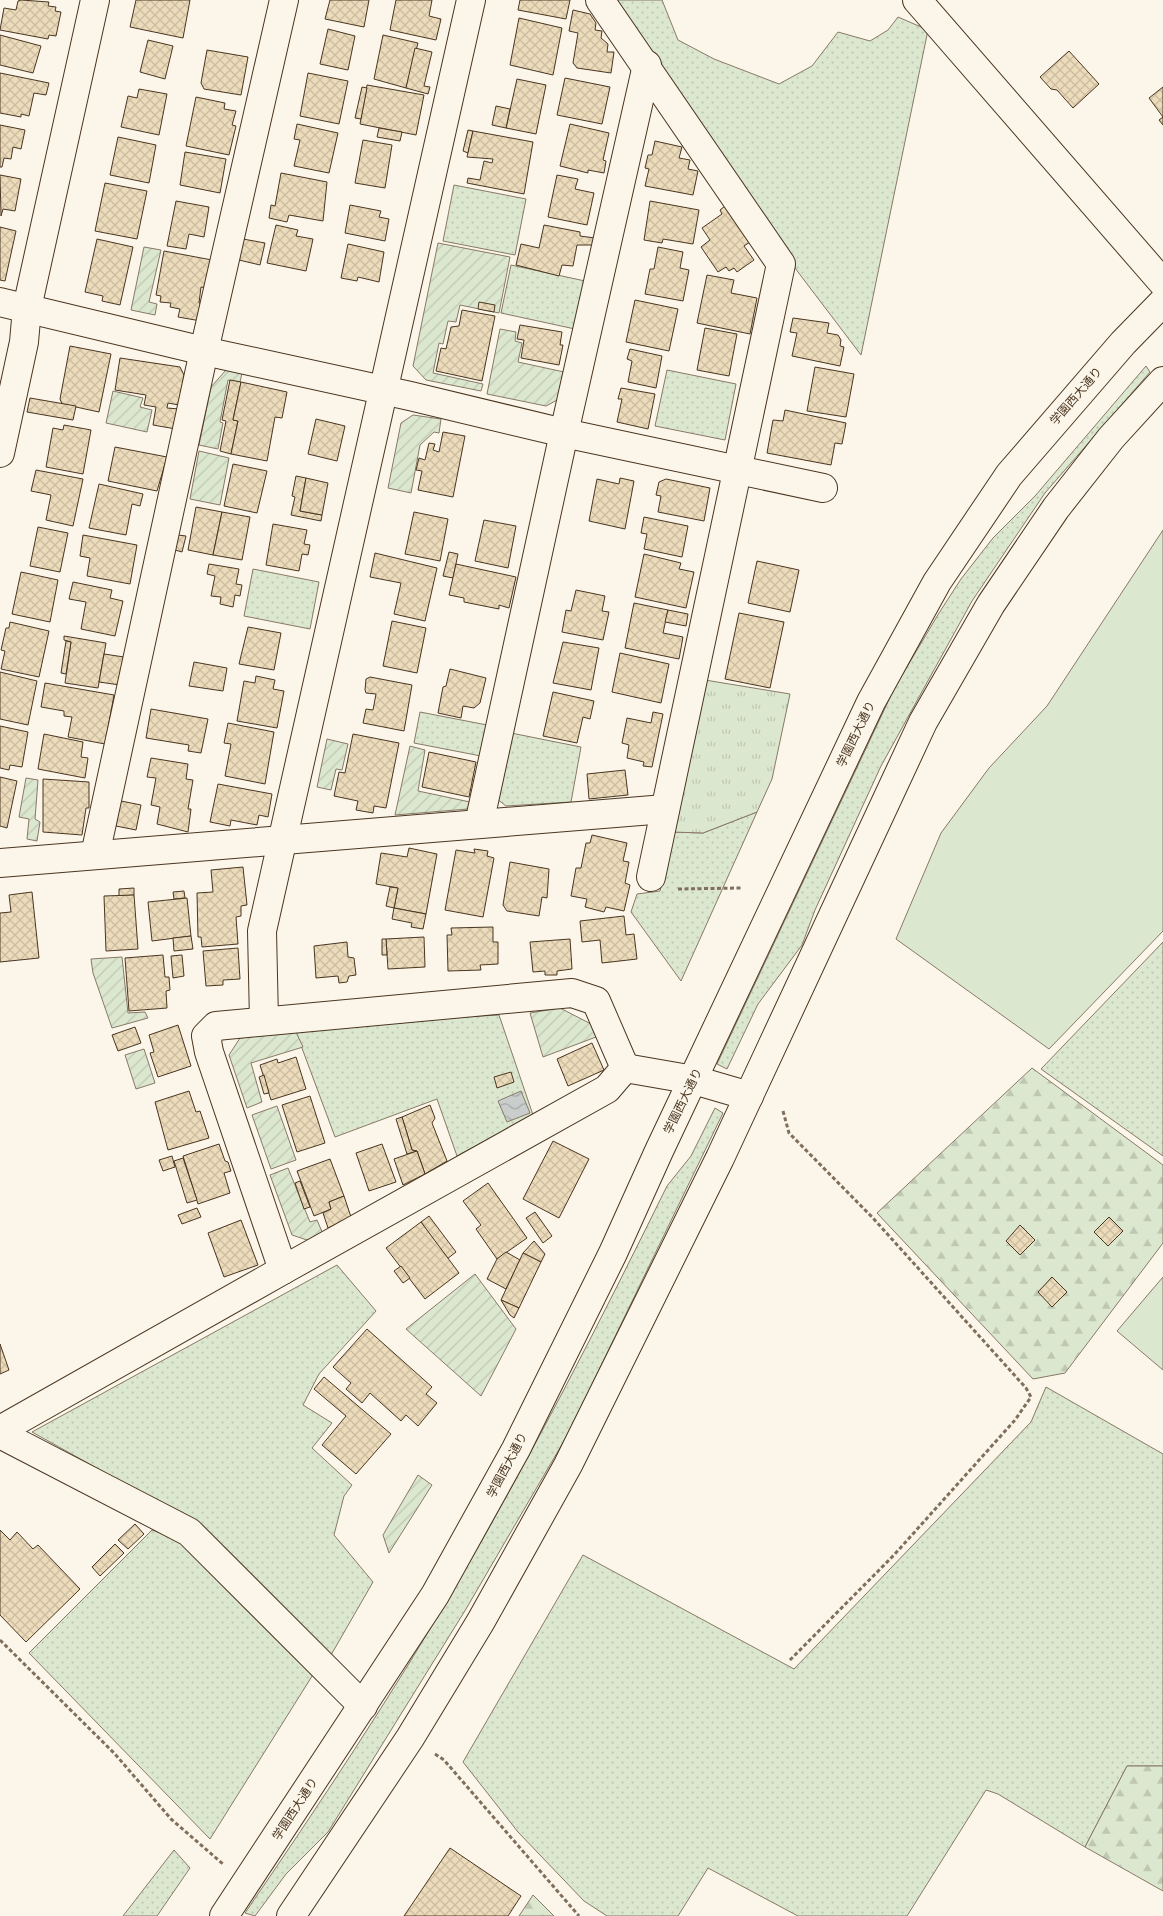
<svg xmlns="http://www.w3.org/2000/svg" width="1163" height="1916" viewBox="0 0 1163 1916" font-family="'Fira Sans Condensed','Noto Sans JP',sans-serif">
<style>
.grass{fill:url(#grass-dots);stroke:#887966}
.forest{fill:url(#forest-firs);stroke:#887966}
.park{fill:url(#park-tufts);stroke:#887966}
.garden{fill:url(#garden-furrows);stroke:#887966}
.pitch{fill:#dce7d0;stroke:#887966}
.water{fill:url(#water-waves);stroke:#887966}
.building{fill:url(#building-cross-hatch);stroke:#4a3520}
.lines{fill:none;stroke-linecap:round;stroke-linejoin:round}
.minor-casing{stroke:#4a3520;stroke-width:30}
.tertiary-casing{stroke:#4a3520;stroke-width:30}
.secondary-casing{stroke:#4a3520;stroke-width:30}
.path{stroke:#7f6f5c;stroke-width:3;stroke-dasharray:4 2.5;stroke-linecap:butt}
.minor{stroke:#fbf6e9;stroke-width:28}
.tertiary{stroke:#fbf6e9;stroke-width:28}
.secondary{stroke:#fbf6e9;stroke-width:28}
.labels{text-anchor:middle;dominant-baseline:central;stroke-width:4;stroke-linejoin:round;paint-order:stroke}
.street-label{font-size:12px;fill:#4a3520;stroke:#fbf6e9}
</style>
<defs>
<pattern id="grass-dots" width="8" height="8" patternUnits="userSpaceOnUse" patternTransform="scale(1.25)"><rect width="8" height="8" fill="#dce7d0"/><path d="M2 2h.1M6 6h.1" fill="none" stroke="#bec7b2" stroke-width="1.8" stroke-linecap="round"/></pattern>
<pattern id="forest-firs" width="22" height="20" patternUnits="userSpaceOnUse" patternTransform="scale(1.25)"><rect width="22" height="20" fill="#dce7d0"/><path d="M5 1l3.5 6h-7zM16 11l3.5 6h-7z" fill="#bec7b2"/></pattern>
<pattern id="park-tufts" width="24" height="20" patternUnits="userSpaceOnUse" patternTransform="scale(1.25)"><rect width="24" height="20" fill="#dce7d0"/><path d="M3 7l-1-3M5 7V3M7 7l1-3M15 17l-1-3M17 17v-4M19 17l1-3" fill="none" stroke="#bec7b2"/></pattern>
<pattern id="garden-furrows" width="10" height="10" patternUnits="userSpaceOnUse" patternTransform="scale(1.25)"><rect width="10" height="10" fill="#dce7d0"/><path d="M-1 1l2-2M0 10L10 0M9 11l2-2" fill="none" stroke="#bec7b2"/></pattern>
<pattern id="water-waves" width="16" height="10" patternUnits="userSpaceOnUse" patternTransform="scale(1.25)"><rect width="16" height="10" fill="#c9cecd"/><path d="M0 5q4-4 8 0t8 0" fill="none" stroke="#a5a8a6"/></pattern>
<pattern id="building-cross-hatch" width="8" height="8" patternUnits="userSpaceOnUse" patternTransform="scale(1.25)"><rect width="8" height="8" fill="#ecdcbc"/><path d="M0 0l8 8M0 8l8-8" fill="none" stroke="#ccbda1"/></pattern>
</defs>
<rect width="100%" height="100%" fill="#fbf6e9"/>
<g class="grass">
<polygon points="611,0 662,0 678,40 714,59 779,84 812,66 838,32 870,41 888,30 898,17 928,30 861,355 798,272"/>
<polygon points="454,185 526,199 515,255 443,241"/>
<polygon points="511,265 585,281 575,329 501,313"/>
<polygon points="1146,366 1150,372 1045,493 972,601 881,766 815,910 802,945 758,1004 727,1069 717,1064 895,687 939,613 961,579 993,538 1035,496"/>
<polygon points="667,370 736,384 725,440 655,426"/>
<polygon points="253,569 319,582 310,629 244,616"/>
<polygon points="420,712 487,725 481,756 414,743"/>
<polygon points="511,733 581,747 571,802 506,806 497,799"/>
<polygon points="757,812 681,981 631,912 637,894 660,891 672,832 703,833"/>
<polygon points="1163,942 1163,1156 1041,1069"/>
<polygon points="499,1015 533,1115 457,1156 437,1099 335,1137 296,1032 406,1020"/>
<path d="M715,1108L723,1113L568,1434L466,1609L328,1832L286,1874L255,1916L245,1913C319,1805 392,1695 458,1582C533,1453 601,1320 667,1186L691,1156Z"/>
<polygon points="337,1265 376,1311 319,1374 303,1405 332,1423 312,1448 352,1485 344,1496 334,1535 373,1582 331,1655 199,1525 32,1432"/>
<polygon points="1046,1387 1163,1454 1163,1766 1127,1766 1085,1847 998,1794 986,1790 907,1916 798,1916 708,1868 678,1916 607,1916 584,1901 518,1832 463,1762 583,1555 794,1669 1031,1422"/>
<polygon points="152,1530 185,1542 314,1673 210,1839 29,1653"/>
<polygon points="174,1850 190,1868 157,1916 123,1916"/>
</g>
<g class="forest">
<polygon points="1032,1068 1163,1165 1163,1243 1065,1373 1033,1379 877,1213"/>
<polygon points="1127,1766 1163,1766 1163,1891 1085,1847"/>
<polygon points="533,1895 554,1916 519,1916"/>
</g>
<polygon class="park" points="705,680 790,694 772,779 757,812 703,833 672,832"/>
<g class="garden">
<polygon points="438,243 510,257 499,313 460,305 456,322 448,321 443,344 439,343 433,373 483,384 481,391 426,380 413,366"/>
<polygon points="144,247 161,250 149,302 157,304 155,315 131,310"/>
<polygon points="500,329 516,332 515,341 522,343 518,362 564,372 559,399 546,406 487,394"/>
<polygon points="226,370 242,373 240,382 228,380 220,422 223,423 218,449 199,445 211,387"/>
<polygon points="113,391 143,398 140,407 152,410 147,432 106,423"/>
<polygon points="413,415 441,419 439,433 434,432 420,445 411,493 388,488 401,423"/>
<polygon points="199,451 229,458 220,505 190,499"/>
<polygon points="327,739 348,744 342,770 336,769 331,790 317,787"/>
<polygon points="410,746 425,750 418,791 470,802 468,809 395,815"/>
<polygon points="26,778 38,780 35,819 40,822 37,841 27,839 29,819 19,817"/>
<polygon points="122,957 128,1013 145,1012 148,1018 112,1028 93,973 91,959"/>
<polygon points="560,1008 593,1025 596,1037 543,1057 530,1013"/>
<polygon points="296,1032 303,1047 251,1063 262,1102 247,1108 229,1055 240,1038"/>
<polygon points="144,1049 155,1083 136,1089 125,1055"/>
<polygon points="277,1106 296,1160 271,1169 252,1115"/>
<polygon points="288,1168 310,1222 317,1220 323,1234 307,1240 292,1235 270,1175"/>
<polygon points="475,1274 516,1329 481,1396 406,1329"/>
<polygon points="418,1475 432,1485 389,1553 383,1535"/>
</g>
<g class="pitch">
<polygon points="1163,530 1163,931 1049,1049 896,939 941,833 989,768 1047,706"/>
<polygon points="1163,1277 1163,1370 1117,1331"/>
</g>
<polygon class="water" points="521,1091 530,1113 507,1122 498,1101"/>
<g class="building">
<polygon points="21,0 49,2 48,6 56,7 55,11 61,12 56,36 49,35 48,39 0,30 4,8 16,10 18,1"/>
<polygon points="136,0 190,0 183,38 130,27"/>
<polygon points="330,0 369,0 364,27 325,19"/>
<polygon points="396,0 432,0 429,16 441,19 436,40 390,30"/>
<polygon points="520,0 570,0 566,19 518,10"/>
<polygon points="573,10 590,14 596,23 595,30 602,31 601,38 608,44 607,52 614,52 611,73 577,68 573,63 578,33 569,31"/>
<polygon points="519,18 562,28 553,75 510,65"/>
<polygon points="328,29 355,36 348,70 320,64"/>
<polygon points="0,35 41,46 33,73 0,65"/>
<polygon points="383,35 418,43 406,88 374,79"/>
<polygon points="148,40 173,46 165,79 140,72"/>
<polygon points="415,48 432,52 424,86 430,87 428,94 406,88"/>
<polygon points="207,50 248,57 241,95 204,89 201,83"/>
<polygon points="1069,51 1099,84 1073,108 1057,90 1051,89 1040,77"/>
<polygon points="0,73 49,83 46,95 34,93 29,116 21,114 21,117 0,113"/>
<polygon points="308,73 348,81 339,124 300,116"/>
<polygon points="565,78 610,87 602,124 557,115"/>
<polygon points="517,79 546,85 536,134 506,128"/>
<polygon points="367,85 424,95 416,135 360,124"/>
<polygon points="362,87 367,88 361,119 355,118"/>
<polygon points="1163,87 1163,125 1159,120 1163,117 1149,98"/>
<polygon points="139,89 167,94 159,135 121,127 128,96 137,98"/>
<polygon points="196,97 225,103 224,109 236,111 232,125 236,126 229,155 186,146"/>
<polygon points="496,106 510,109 506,128 492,125"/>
<polygon points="297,124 338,133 329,173 294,166 300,140 294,139"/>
<polygon points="570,124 609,133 603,160 606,161 604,173 588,170 588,173 560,166"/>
<polygon points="0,125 25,130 21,149 13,147 11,159 4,158 2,167 0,167"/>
<polygon points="379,128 402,132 400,141 377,137"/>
<polygon points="468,130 473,131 468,153 463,151"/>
<polygon points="473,131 533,142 524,194 467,183 468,178 480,180 484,161 492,163 493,159 467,157"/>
<polygon points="118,137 156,145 149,183 110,175"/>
<polygon points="363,140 392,145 385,188 355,183"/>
<polygon points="655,141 682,147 679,158 690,160 688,169 698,171 693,195 645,186 649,169 645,168 648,155 652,155"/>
<polygon points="185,152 226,159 220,193 180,185"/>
<polygon points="281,173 327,182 323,221 289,215 287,222 269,218 271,205 275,206"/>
<polygon points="0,175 21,179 15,211 3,209 1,216"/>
<polygon points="557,175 578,179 575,189 594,193 587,225 548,217"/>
<polygon points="105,183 147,191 137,239 95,231"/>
<polygon points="176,201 209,207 204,237 189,234 186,249 167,246"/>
<polygon points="650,201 699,210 693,244 663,239 662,243 644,240"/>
<polygon points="350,205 381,211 379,217 389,219 385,241 345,233"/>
<polygon points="725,206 750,242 744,246 754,260 737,272 734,268 729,271 726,267 718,272 701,247 710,240 702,228 722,214 720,210"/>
<polygon points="276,225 298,230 296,236 313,239 306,271 267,263"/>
<polygon points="544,225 580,232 580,236 595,238 593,245 577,245 573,266 562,265 559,276 516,265 521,244 539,248"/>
<polygon points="0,227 16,231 5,281 0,280"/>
<polygon points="97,239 133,247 120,305 102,301 103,296 85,292"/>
<polygon points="243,239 265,243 260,265 239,260"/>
<polygon points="348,244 384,252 379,282 358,277 357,281 341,278"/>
<polygon points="658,247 683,252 680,268 689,270 683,301 645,294 650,269 654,269"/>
<polygon points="164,251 212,260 207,288 201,287 199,303 204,304 201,321 178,317 180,309 170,307 171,303 160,302 161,296 156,295"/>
<polygon points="707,275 734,280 731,293 757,298 750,334 697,323"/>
<polygon points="635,300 678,309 669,351 626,342"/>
<polygon points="479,302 495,305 494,312 478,309"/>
<polygon points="462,310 495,316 482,381 436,371 441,348 446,349 451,327 459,326"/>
<polygon points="793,318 829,323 827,333 838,335 841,340 840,346 844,347 840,366 792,356 797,333 790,332"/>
<polygon points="520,325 562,332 560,345 563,345 559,365 521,358 524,340 517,339"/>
<polygon points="705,328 737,334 729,376 697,370"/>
<polygon points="70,346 111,354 99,412 62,404 60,399"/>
<polygon points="630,349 662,356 656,388 628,382 632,361 627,359"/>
<polygon points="120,358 180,367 184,375 179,405 168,403 167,408 179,409 176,429 153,425 156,407 144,405 146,395 115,390"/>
<polygon points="815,367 854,374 846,417 807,411"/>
<polygon points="230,380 241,382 233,420 238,421 231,454 220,451 226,421 222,420"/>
<polygon points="241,382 287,392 282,418 275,417 267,461 231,454 238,421 233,420"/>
<polygon points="621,388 655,394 648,429 617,422 622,399 618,399"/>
<polygon points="30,398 76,406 73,420 27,412"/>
<polygon points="785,410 846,423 842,444 835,443 831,465 767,453 773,420 783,421"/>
<polygon points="316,419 345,426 337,461 308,454"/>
<polygon points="64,425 91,430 83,474 46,467 53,428 63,430"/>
<polygon points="443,432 465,436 453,497 418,490 422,471 416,470 419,458 425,460 429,443 435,444 433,450 439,452"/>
<polygon points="115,447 167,457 157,491 108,481"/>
<polygon points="233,464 267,471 257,513 224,506"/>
<polygon points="36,470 83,479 73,526 46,520 51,495 31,491"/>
<polygon points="296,476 306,478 300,511 322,515 321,521 291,515 295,497 292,496"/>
<polygon points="306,478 328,483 322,515 300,511"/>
<polygon points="620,478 634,481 625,529 589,521 597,479 619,484"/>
<polygon points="666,479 710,488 704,521 658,512 661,496 656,495 659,482"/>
<polygon points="99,484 143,494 140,506 132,504 126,535 89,528"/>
<polygon points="196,507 222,512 213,555 188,550"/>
<polygon points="222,512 250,517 242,560 213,555"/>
<polygon points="414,512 448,519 440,561 405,554"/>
<polygon points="644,517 688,526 682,557 644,549 647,534 641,533"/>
<polygon points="484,520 516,526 508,568 475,561"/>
<polygon points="273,524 307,530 304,544 310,545 308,555 302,554 299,571 266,565"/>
<polygon points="38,527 68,533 60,572 30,566"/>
<polygon points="83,535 137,545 130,584 87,576 90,558 80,556"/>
<polygon points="178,535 186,536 182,552 175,550"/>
<polygon points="449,552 458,554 453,578 443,576"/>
<polygon points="375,553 437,568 425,621 394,614 401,583 370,577"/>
<polygon points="644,554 681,563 679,569 694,572 686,608 635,597"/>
<polygon points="757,561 799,570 790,612 748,603"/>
<polygon points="209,564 239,569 236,584 242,585 240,596 235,595 233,607 220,604 221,597 211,596 215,576 207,574"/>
<polygon points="456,564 516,577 509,608 499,605 499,609 464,602 464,598 449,595"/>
<polygon points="21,572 58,580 50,622 12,614"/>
<polygon points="73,582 112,590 110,598 123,601 115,636 81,629 86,602 69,599"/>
<polygon points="576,590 605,596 602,611 609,612 603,640 562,632 566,610 571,611"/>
<polygon points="634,603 668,610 663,633 683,637 679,659 625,648"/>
<polygon points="668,610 688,614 686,626 665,622"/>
<polygon points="739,613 784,622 770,688 725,679"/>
<polygon points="392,621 426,628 417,673 383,666"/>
<polygon points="10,622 49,631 39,677 1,669 5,651 1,650 6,628 9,628"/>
<polygon points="248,627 281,633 274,670 239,664"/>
<polygon points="64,636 106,643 98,688 65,683 71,642 64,640"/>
<polygon points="66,641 71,642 66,674 61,673"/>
<polygon points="563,642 599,648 591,690 553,683"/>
<polygon points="620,653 669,664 661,703 612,692"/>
<polygon points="104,654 124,657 120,685 99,682"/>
<polygon points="194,662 227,668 223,691 189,686"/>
<polygon points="450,669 486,678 480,703 474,708 463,706 461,718 438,713 443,687 446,686"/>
<polygon points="0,672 37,681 28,725 0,719"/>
<polygon points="256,676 275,680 273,689 284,691 277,728 237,721 244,681 255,683"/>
<polygon points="370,677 412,685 404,731 363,723 366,709 373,710 376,694 366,693 365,690 366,679"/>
<polygon points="45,683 114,695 105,744 68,737 72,717 64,716 64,711 41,707"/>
<polygon points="553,692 594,701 590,719 583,717 577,743 543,736"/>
<polygon points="151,709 208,719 201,753 188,751 189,745 146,738"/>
<polygon points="653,712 663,714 652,767 643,766 644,762 627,758 629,745 622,743 627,718 651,723"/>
<polygon points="228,723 274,732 265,784 225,776 231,744 224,743"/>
<polygon points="0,726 28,732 22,767 10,765 9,770 0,768"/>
<polygon points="44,734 83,742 81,757 88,758 85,778 38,769"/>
<polygon points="353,734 399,743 386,808 374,806 373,813 356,810 358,801 334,796 339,772 345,773"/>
<polygon points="429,752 476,762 469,797 422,787"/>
<polygon points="151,758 188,764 186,779 193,780 188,809 191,809 188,832 157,824 160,807 151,805 156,778 147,777"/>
<polygon points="625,770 628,795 589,799 587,774"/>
<polygon points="0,777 17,781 7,828 0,826"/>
<polygon points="43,779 89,782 89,808 86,808 82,835 43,832"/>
<polygon points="218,784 272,794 268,817 259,815 257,825 231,820 230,826 210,822"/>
<polygon points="116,800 141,805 136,830 111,825"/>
<polygon points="592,835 627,843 623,861 629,862 625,883 630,885 624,911 606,907 604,912 585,907 587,899 571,896 576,868 581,868 586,843 590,843"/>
<polygon points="409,848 437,854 426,914 394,908 398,888 376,884 381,853 407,857"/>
<polygon points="474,849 488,851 487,856 494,858 483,917 445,910 456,850 475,853"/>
<polygon points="510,862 549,869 547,898 542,897 539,916 507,911 503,905"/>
<polygon points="243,867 247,905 241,906 241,916 236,917 238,944 202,947 201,937 198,937 197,893 213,892 211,870"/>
<polygon points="390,887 398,888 394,908 386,906"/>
<polygon points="134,888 134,895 119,896 119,889"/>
<polygon points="184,891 185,898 174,899 173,892"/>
<polygon points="32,892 39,958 0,962 0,913 11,912 9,895"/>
<polygon points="134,895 138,949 106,951 104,896"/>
<polygon points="187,898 191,936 152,941 148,902"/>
<polygon points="394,908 426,914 423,929 411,927 412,923 392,919"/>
<polygon points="624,916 626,935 634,934 637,959 602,963 600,940 582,942 580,921"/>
<polygon points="493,927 493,942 498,942 498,964 480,965 481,970 448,971 447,935 452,935 451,928"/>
<polygon points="191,936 193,949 174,951 173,938"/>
<polygon points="424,937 425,967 388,969 386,939"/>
<polygon points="382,939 386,939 387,955 382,955"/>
<polygon points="570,939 572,969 557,971 557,975 545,975 545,971 533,972 530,942"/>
<polygon points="347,942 348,957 354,958 356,975 349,976 347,982 339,983 338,976 316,978 314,946"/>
<polygon points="238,948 240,979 223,980 223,985 206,986 203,951"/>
<polygon points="163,955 165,977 169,977 170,990 166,991 167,1008 129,1011 125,958"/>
<polygon points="182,955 184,976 173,978 171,956"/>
<polygon points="178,1025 191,1066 158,1077 150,1053 154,1052 149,1035"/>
<polygon points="135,1027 141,1043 118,1051 112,1035"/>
<polygon points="592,1043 604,1070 568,1086 557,1059"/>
<polygon points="296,1057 306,1089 271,1100 260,1065 277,1059 278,1063"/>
<polygon points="511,1072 514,1082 497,1088 494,1077"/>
<polygon points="264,1075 269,1093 264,1094 259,1077"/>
<polygon points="189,1091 196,1112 200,1111 209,1138 168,1150 155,1102"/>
<polygon points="310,1096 325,1143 297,1152 282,1105"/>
<polygon points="430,1105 435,1118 432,1123 447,1161 425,1174 417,1151 412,1150 402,1117"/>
<polygon points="402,1117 412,1150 417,1151 407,1154 396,1119"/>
<polygon points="553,1141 589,1159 559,1218 523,1199"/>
<polygon points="219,1144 225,1161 228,1162 231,1171 224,1173 230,1193 198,1204 183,1156"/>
<polygon points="382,1144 396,1182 369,1191 356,1153"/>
<polygon points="417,1151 425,1174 403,1185 394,1159"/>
<polygon points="172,1156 175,1167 163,1171 159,1160"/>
<polygon points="183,1158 197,1200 187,1203 174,1161"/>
<polygon points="330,1159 344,1196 329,1202 331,1209 314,1216 297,1171"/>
<polygon points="300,1181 310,1207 304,1209 295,1183"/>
<polygon points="488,1183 527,1238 497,1259 476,1229 481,1225 463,1201"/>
<polygon points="344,1196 351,1217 328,1228 323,1213 331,1209 329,1202"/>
<polygon points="197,1208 201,1217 182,1224 178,1215"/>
<polygon points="535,1212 552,1236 543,1243 526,1218"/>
<polygon points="429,1216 456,1252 447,1259 421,1222"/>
<polygon points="1109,1217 1123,1231 1108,1246 1094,1232"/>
<polygon points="241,1220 258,1265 224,1277 208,1233"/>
<polygon points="421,1222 459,1273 425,1299 386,1248"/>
<polygon points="1020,1225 1035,1240 1020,1255 1006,1241"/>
<polygon points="534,1241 545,1254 541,1262 523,1253"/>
<polygon points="506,1252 520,1260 506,1289 487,1279 497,1259"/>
<polygon points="523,1253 541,1262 519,1308 501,1300"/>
<polygon points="401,1266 410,1278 403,1283 394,1271"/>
<polygon points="1052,1277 1067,1292 1052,1307 1038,1292"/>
<polygon points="501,1300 519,1308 514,1318 510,1315"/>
<polygon points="367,1329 432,1387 426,1394 437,1403 418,1426 406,1415 401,1421 370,1393 362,1403 346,1389 351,1383 333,1367"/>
<polygon points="0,1344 9,1370 0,1374"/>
<polygon points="324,1377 391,1434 356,1474 322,1445 346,1416 314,1389"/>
<polygon points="135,1524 144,1534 128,1549 118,1540"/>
<polygon points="0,1530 10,1540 17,1532 33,1549 38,1545 80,1589 26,1642 0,1615"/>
<polygon points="115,1544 124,1553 100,1576 92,1567"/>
<polygon points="450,1848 521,1896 508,1916 404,1916"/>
</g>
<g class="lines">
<g class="minor-casing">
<g id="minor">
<polyline points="600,0 781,264 651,877"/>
<polyline points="0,453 24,342 27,308"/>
<polyline points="479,824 564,433 647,65"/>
<polyline points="95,855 204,351 284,0"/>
<polyline points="0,863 665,809"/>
<polygon points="572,993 596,1001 625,1068 607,1089 283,1270 209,1052 206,1036 216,1026"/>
<polyline points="625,1068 694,1080 749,1096"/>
<polyline points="0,1430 283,1270"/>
<polyline points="0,1434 189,1532 363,1706"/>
</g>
</g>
<g class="tertiary-casing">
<g id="tertiary">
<polyline points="917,0 1163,283"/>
<polyline points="0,302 204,351 410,396 564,433 823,488"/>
<polyline points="27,308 95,0"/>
<polyline points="264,1020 262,931 471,0"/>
</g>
</g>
<g class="secondary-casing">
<g id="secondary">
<polyline points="224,1916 435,1595 516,1449 613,1253 659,1151 871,702 937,582 1009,475 1123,343 1163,302"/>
<polyline points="291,1916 410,1738 481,1621 568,1465 720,1158 923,722 991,604 1056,508 1111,438 1163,381"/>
</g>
</g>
<g class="path">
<polyline points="678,889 741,888"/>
<polyline points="783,1111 789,1133 872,1217 1026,1388 1031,1397 1015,1420 894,1555 789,1661"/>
<polyline points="0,1640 115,1754 171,1819 223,1864"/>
<polyline points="435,1754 444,1760 579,1916"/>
</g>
<use href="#minor" class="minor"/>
<use href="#tertiary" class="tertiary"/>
<use href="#secondary" class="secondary"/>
</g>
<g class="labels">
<g class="street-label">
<text transform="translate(1076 396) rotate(-49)">学園西大通り</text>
<text transform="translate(856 734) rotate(-64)">学園西大通り</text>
<text transform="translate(683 1101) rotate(-64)">学園西大通り</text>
<text transform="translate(507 1465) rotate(-62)">学園西大通り</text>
<text transform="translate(295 1809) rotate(-57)">学園西大通り</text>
</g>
</g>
</svg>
